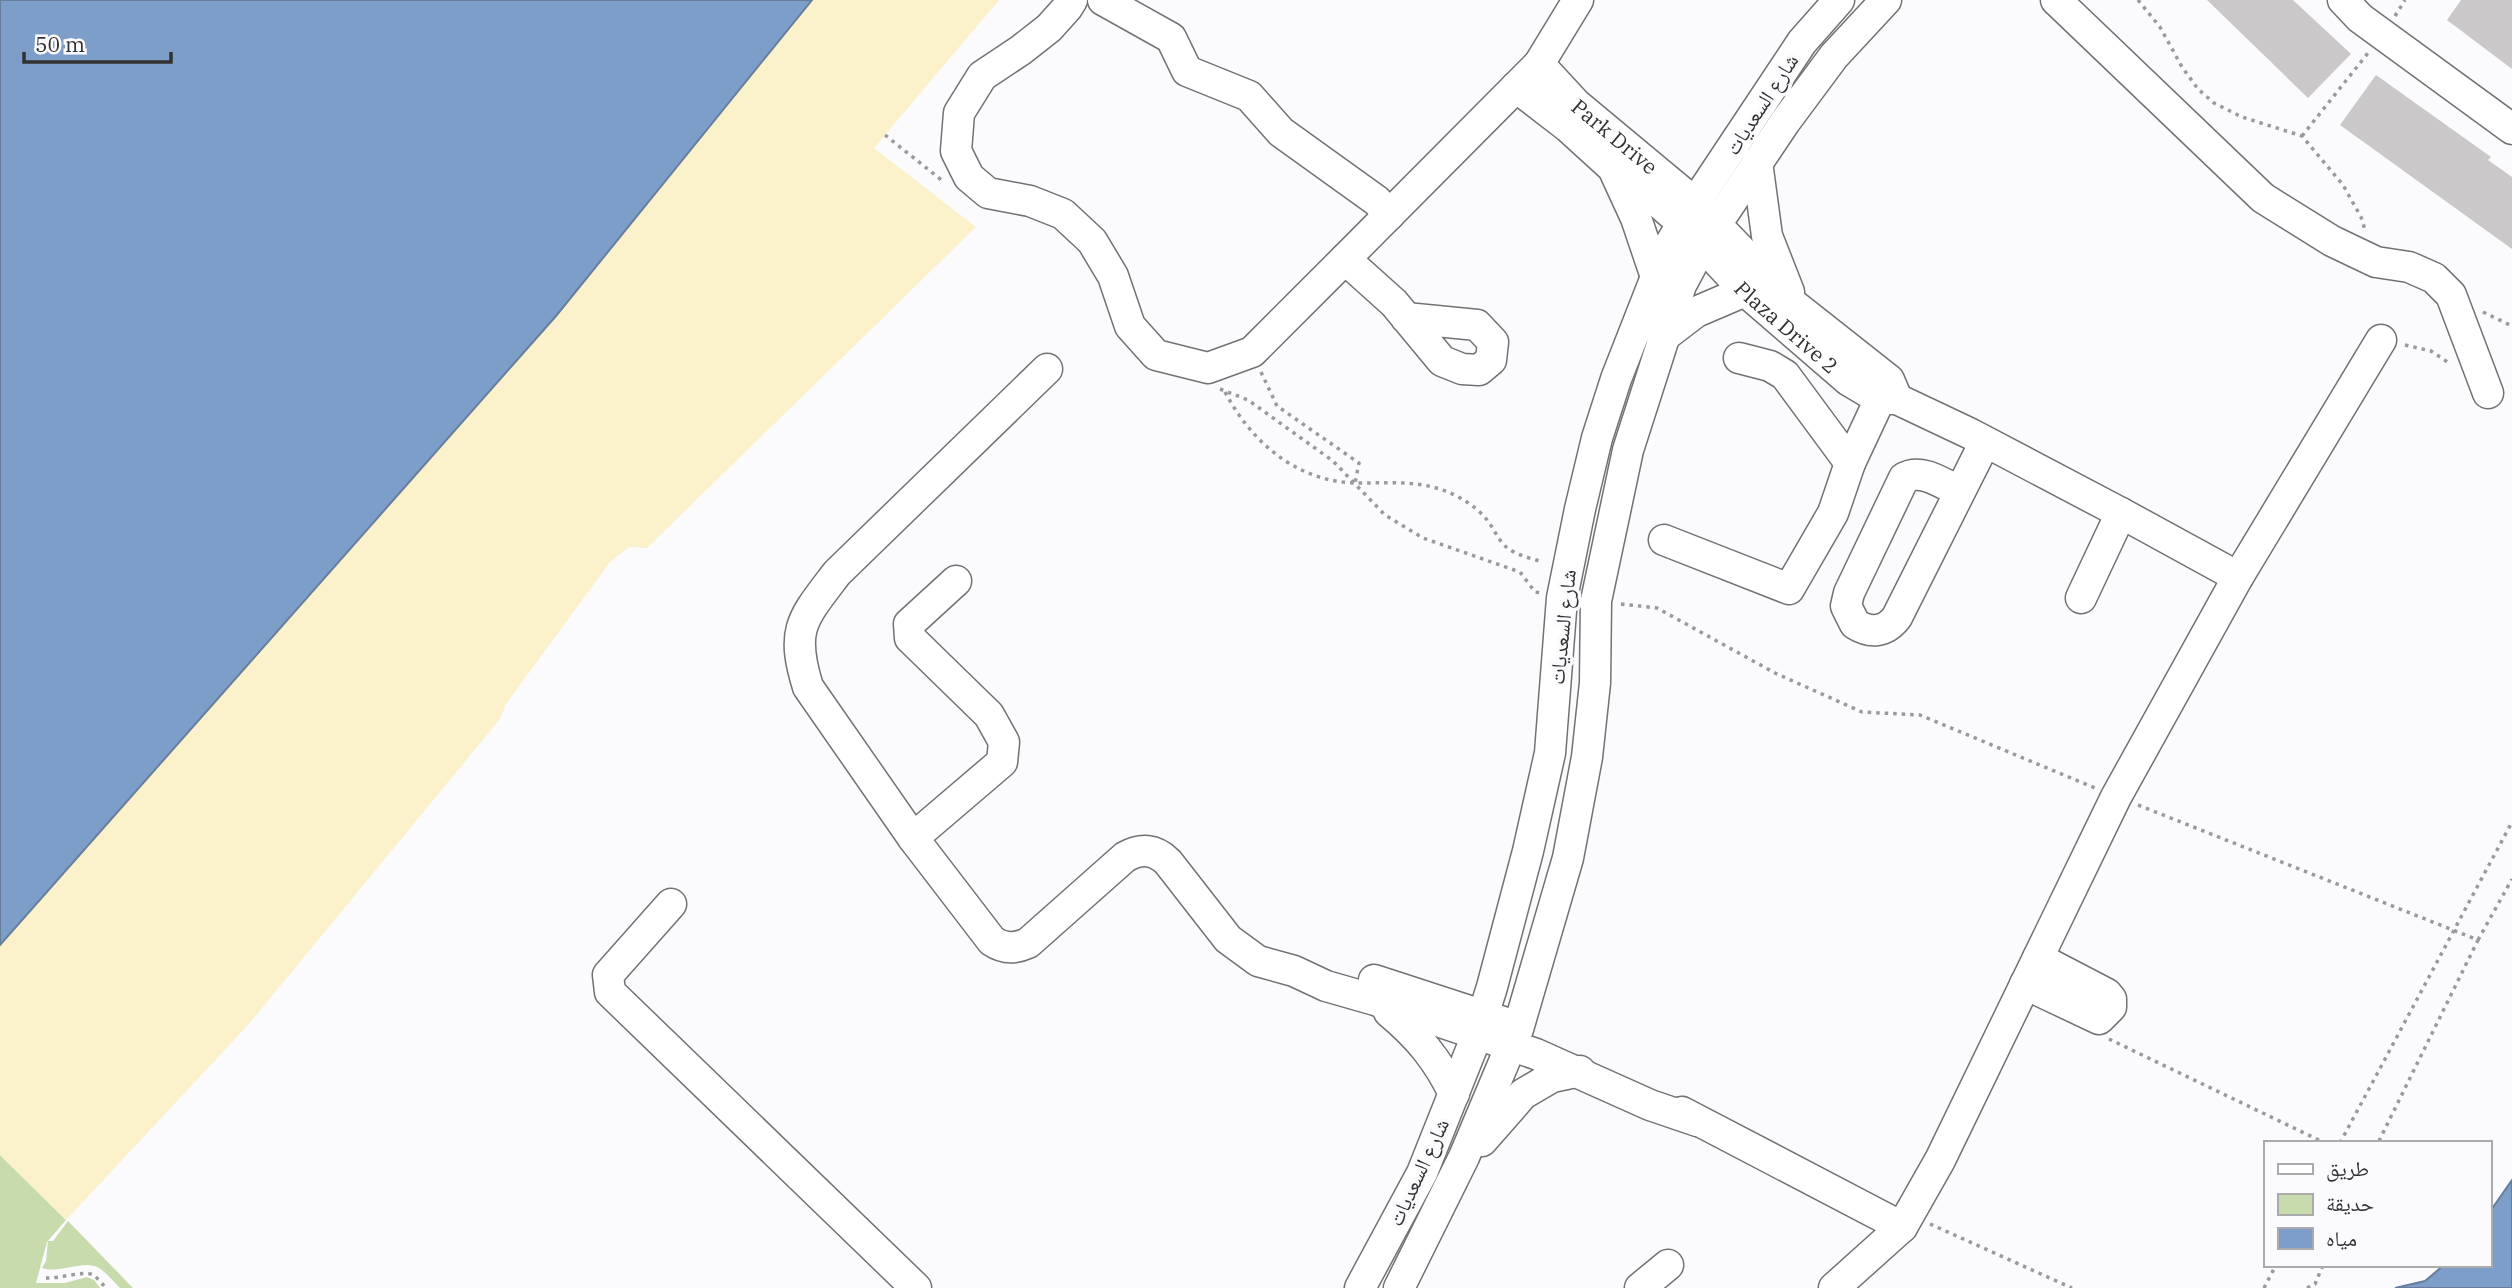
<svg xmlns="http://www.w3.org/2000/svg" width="2512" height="1288" viewBox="0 0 2512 1288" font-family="'IBM Plex Serif','Noto Naskh Arabic',serif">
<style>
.green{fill:#c8dbac}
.sand{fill:#fbf1cb}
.water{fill:#7c9ec9;stroke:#667e9c;stroke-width:2}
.building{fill:#cbc8ca}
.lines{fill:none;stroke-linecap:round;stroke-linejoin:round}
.minor-casing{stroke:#737174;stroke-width:33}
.path{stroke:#9a999c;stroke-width:3.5;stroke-dasharray:3.5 5;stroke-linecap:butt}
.minor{stroke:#fff;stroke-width:30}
.labels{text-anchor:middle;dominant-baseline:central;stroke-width:7;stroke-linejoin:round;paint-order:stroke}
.street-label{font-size:21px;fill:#323233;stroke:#fbfafd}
</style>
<rect width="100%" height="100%" fill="#fbfafd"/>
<g class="green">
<polygon points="0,1155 66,1220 47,1242 36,1283 65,1283 87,1277 94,1280 100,1288 0,1288"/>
<path d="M68,1221L133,1288H120C114,1282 107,1273 99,1268C84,1259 61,1274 42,1268L46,1261L48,1241H53Z"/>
</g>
<polygon class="sand" points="812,0 999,0 874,148 976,227 647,548 629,547 610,562 506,704 500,719 248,1025 66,1220 0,1155 0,945 556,316"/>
<g class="water">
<polygon points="0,0 812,0 556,316 0,945"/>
<polygon points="2512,1180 2512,1288 2395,1288 2425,1281 2444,1265 2489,1265 2489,1213"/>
</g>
<g class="building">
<polygon points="2207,0 2293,0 2351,54 2308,98"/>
<polygon points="2461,0 2512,0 2512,69 2447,20"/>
<polygon points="2376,75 2491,157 2488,160 2512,177 2512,249 2340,125"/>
</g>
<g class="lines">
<g class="minor-casing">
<g id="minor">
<polyline points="1072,0 1067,8 1049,28 1021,50 982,76 959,113 956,151 969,177 988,193 1030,201 1063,214 1092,241 1113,276 1130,326 1156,355 1208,368 1252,352 1345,259 1539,64 1578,0"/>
<polyline points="1103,0 1171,38 1187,71 1249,96 1281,132 1377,201 1389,215"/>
<polyline points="2056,0 2263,198 2332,241 2376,262 2409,267 2434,278 2451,295 2488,393"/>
<polyline points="2343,0 2360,18 2512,129"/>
<path id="s1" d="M1539,64L1576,104L1695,203L1794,305L1889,380L1897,399"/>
<polyline points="1516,87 1568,127 1613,168 1636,218 1656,277"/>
<polyline points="1757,162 1767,236 1789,292"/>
<path id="s2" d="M1613,168L1650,195L1682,223L1745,291L1848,380L1880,399H1897L1971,434L2121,513L2238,577"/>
<polyline points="1345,259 1394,303 1442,361 1462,369 1479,370 1491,360 1493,342 1477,325 1406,318"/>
<polyline points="1662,338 1696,312 1745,291"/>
<polyline points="1739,358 1770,366 1785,375 1850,463"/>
<path d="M1047,369L837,573C802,619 790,629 808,687L913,838L992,941C1004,949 1015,949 1028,943L1125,857C1141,848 1155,849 1168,862L1228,939L1258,961L1294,971L1326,986L1375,1000L1536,1054L1650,1105L1697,1121"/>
<path d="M1958,491C1942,483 1921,468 1904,478L1849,593L1846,606L1855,624C1871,634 1886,632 1897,617L1985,442"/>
<polyline points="1664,540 1789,589 1833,513 1850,463 1880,399"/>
<polyline points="2081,598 2121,513"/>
<polyline points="913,838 1002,762 1004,742 989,715 910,638 909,624 956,581"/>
<polyline points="671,904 608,975 610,992 916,1288"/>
<polyline points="1374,980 1503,1022"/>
<polyline points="2025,984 2099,1019 2111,1007 2111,999 2107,994 2038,958"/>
<path d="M1389,1012C1418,1036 1438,1060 1454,1094"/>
<polyline points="1682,1112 1902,1227"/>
<polyline points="1482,1141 1523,1094 1552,1077 1580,1071"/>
<polyline points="1360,1288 1422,1173 1477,1035 1492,987 1528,851 1550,753 1562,598 1580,509 1597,438 1616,379 1667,249 1695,203 1802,42 1839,0"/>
<polyline points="1399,1288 1464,1157 1518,1029 1568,858 1587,757 1595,683 1596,601 1628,450 1681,285 1703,244 1785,122 1834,56 1886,0"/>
<polyline points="1640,1288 1668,1265"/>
<polyline points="1834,1288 1902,1227 1940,1160 2116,797 2238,577 2381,340"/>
</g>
</g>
<g class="path">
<polyline points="2138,0 2160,27 2182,67 2198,89 2214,103 2242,117 2302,136 2343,185 2361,217 2365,230"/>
<polyline points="2395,16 2405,0"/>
<polyline points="885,135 944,182"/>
<polyline points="2302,136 2368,53"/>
<polyline points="2483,312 2512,326"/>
<polyline points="2405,345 2431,351 2449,363"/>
<polyline points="1261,372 1277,406 1359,463 1355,483"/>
<polyline points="1220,389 1248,400 1333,461 1385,515 1423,538 1520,572 1535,592 1540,593"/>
<path d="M1225,392C1252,443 1298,483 1359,483C1390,483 1418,480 1448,492C1464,499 1480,509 1490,524C1496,533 1500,543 1509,549C1517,555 1530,558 1539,561"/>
<polyline points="1621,604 1657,608 1775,673 1862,712 1920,715 2095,788"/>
<polyline points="2138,805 2478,940 2378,1143"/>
<polyline points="2478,940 2512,879"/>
<polyline points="2109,1039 2325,1143"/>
<polyline points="2340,1143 2512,822"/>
<polyline points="1930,1224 2072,1288"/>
<path d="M46,1278C58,1279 85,1270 93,1275C98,1278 102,1284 106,1288"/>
<polyline points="2264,1288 2276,1265"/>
<polyline points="2307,1288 2315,1284 2323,1265"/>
</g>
<use href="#minor" class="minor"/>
</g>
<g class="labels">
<g class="street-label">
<text transform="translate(1761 104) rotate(-57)">شارع السعديات</text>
<text stroke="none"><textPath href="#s1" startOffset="105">Park Drive</textPath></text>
<text stroke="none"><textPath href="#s2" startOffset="236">Plaza Drive 2</textPath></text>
<text transform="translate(1562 627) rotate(-84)">شارع السعديات</text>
<text transform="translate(1418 1172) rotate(-65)">شارع السعديات</text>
</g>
</g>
<rect x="2264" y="1141" width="228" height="126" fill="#fbfafd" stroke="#abaaac" stroke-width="2"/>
<rect x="2278" y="1164" width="35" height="10" fill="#ffffff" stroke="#abaaac" stroke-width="2"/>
<text x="2326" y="1176" font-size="21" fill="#323233">طريق</text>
<rect x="2278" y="1194" width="35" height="21" fill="#c8dbac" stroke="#abaaac" stroke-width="2"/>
<text x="2326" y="1211" font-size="21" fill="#323233">حديقة</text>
<rect x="2278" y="1228" width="35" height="21" fill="#7c9ec9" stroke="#abaaac" stroke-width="2"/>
<text x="2326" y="1246" font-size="21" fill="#323233">مياه</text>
<path d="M24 52v10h147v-10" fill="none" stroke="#323233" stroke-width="3.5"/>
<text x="35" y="52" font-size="21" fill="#323233" stroke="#fbfafd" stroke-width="5" paint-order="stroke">50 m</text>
</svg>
